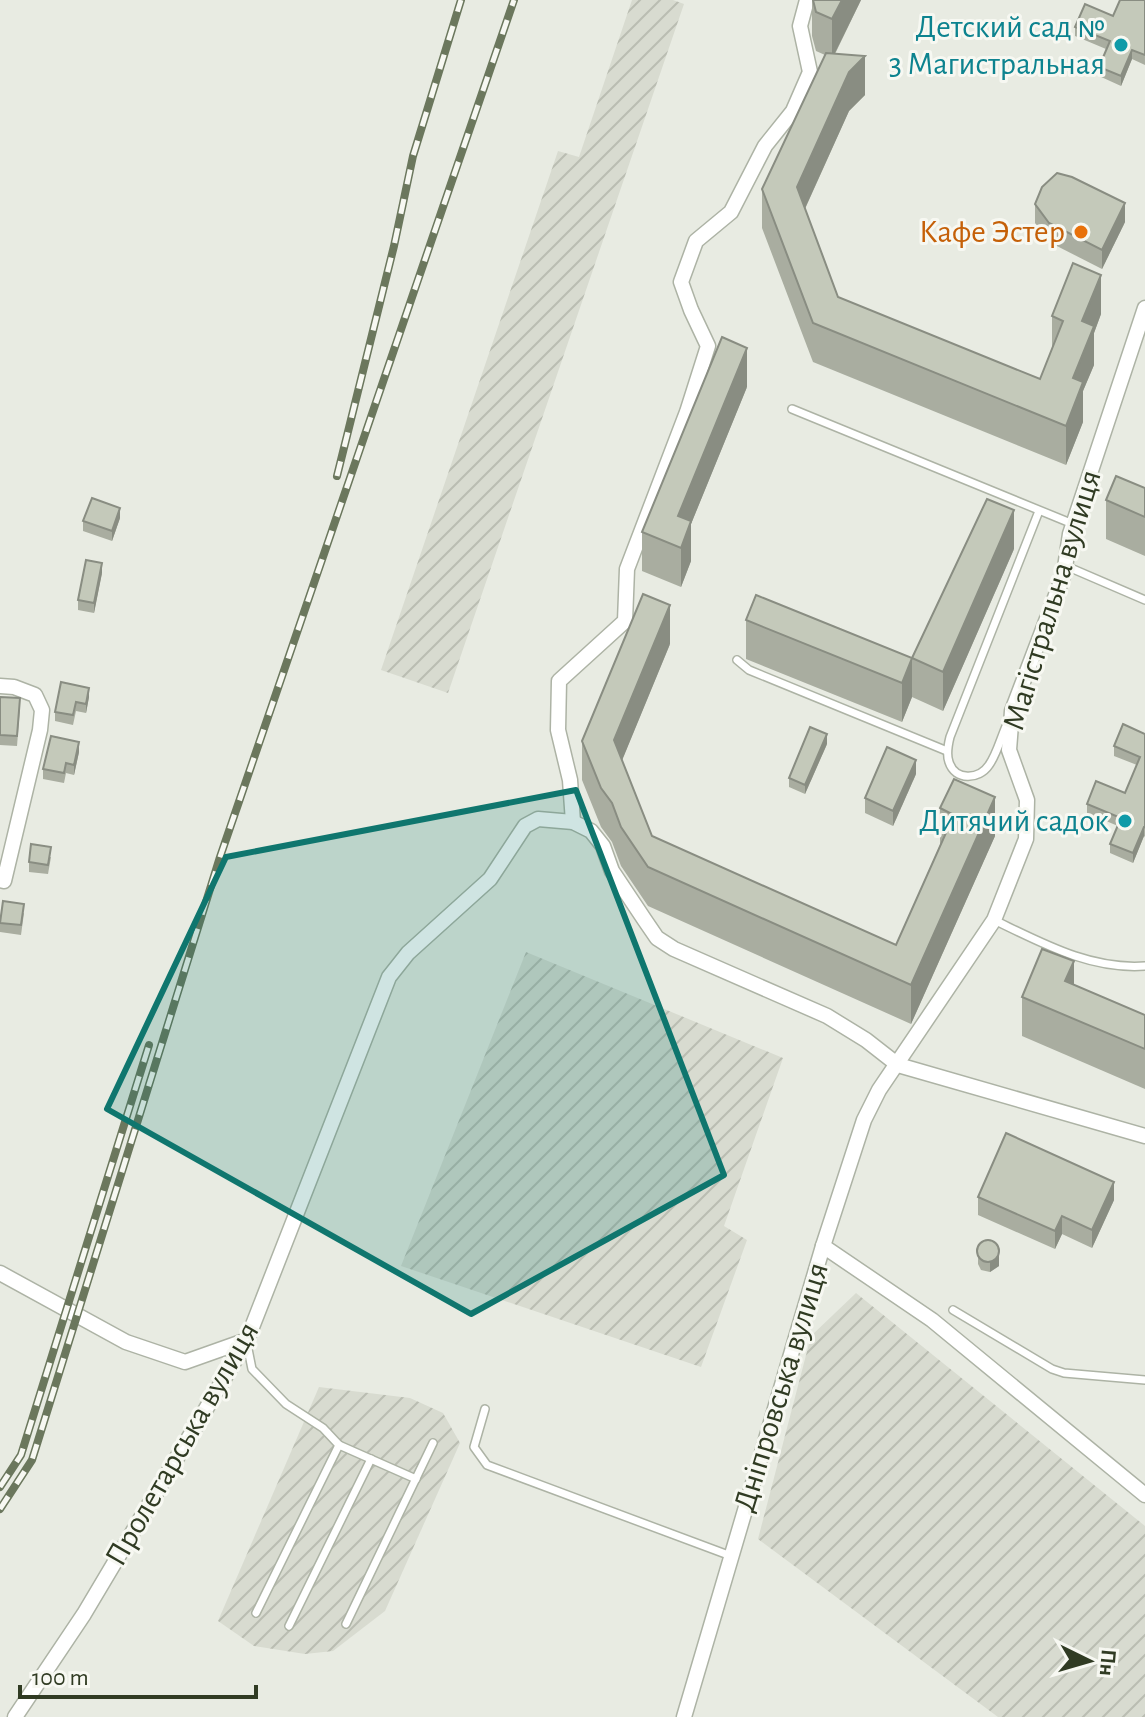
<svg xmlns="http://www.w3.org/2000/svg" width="1145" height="1717" viewBox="0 0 1145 1717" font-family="'Alegreya Sans',sans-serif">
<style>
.industrial{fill:url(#industrial-furrows)}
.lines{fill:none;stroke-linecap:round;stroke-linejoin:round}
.lane-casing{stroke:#adb3a5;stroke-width:10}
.street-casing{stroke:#adb3a5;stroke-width:17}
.lane{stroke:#fff;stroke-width:7}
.street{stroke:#fff;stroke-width:14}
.rail-casing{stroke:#6b775d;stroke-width:8}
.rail{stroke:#f7f8f2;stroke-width:5;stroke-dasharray:15;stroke-linecap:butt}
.wall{fill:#a9ada0}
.shaded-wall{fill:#898d82}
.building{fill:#c4c9ba;stroke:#898d82;stroke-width:2}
.marked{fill:#0f766e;fill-opacity:0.2;stroke:#0f766e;stroke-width:6;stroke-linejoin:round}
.culture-dot{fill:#0f9aa8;stroke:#f7f8f2;stroke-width:3}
.food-dot{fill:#e8710a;stroke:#f7f8f2;stroke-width:3}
.labels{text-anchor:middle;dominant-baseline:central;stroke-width:6;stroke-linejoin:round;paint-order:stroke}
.culture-label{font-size:32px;fill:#0d838f;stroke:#f7f8f2;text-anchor:end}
.food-label{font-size:32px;fill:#c56008;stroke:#f7f8f2;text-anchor:end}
.street-label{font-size:32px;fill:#303b23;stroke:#f7f8f2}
</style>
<defs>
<pattern id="industrial-furrows" width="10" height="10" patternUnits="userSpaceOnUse" patternTransform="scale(2)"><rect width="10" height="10" fill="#d8dbd0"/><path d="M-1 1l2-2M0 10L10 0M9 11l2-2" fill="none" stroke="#babdb2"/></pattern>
</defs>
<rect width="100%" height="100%" fill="#e8ebe2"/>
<g class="industrial">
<polygon points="632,0 673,0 684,4 448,693 381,670 558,151 579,157"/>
<polygon points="526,952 783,1058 724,1226 747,1240 701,1367 401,1266"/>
<polygon points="856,1293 1145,1526 1145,1717 998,1717 758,1539 811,1336"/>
<polygon points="319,1387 410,1398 443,1413 460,1443 385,1611 333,1651 305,1654 254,1646 218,1621"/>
</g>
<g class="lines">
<g class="lane-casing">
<g id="lane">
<polyline points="792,409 1073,524"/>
<polyline points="1066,566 1145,600"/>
<polyline points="737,660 749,670 947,751"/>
<path d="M1007,724C1001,737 997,754 989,765C979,780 955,781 949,762C946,754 948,745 950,737L1039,511"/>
<path d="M994,920C1042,943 1090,970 1145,966"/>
<polyline points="953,1310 1052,1369 1064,1373 1145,1380"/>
<polyline points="247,1344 252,1369 286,1404 323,1428 339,1445"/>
<polyline points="485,1409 474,1447 487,1465 731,1556"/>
<polyline points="256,1613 339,1445 416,1479"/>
<polyline points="346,1624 433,1443"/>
<polyline points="289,1626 371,1459"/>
</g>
</g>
<g class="street-casing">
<g id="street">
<polyline points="0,686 14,687 35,695 42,710 40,730 4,881 0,880"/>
<polyline points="573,822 570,780 558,730 559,681 625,621 627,569 687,412 708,346 691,310 681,282 696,241 731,212 765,146 793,111 810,72 800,26 807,0"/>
<polyline points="823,1246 932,1320 1145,1495"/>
<polyline points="0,1273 126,1342 185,1362 247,1340"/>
<polyline points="15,1717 84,1614 247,1340 389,977 408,953 490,879 525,826 538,819 573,822 591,831 603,846 612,871 644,919 657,938 674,949 827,1016 866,1040 898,1065 1145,1136"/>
<polyline points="684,1717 823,1246 864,1120 879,1090 994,920 1026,839 1027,800 1009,750 1012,711 1064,574 1070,534 1145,308"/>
</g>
</g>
<use href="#lane" class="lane"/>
<use href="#street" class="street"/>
<g class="rail-casing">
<g id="rail">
<polyline points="337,476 394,246 413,156 461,0"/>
<polyline points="0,1487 21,1455 149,1045"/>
<polyline points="0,1509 32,1460 220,857 514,0"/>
</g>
</g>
<use href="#rail" class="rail"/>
</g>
<g class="wall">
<polygon points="812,0 861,0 835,54 865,95 849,111 805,209 838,297 1040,379 1052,349 1052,316 1101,314 1094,333 1094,365 1083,391 1083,422 1066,465 813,362 762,228 762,189 825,55 816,51 812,36"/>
<polygon points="1145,0 1145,65 1132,59 1121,86 1099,76 1099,67 1106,49 1075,36 1075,27 1113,16"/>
<polygon points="1035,204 1125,222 1102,269 1049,242 1035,223"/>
<polygon points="747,387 691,524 691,561 681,587 642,571 642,532"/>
<polygon points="1145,488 1145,556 1106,539 1106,500"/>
<polygon points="120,518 112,541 83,531 83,521"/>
<polygon points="1014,549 943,711 912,697 902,722 746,659 746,620 912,658"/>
<polygon points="102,573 94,613 78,610 78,600"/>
<polygon points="670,644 622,760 652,836 896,945 940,845 940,808 954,779 995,836 911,1024 648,906 621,866 612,842 601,827 582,780 582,741"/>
<polygon points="61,682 89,697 86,713 76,711 73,725 55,721 55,712"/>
<polygon points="0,697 20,708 17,746 0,745"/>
<polygon points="1145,734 1145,837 1144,836 1133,863 1110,853 1110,844 1118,826 1087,813 1087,804 1125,793 1137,765 1114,756 1114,746"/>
<polygon points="827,744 805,794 789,787 789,778"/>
<polygon points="79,752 74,775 66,773 64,783 43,779 43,769"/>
<polygon points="916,774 893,826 865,813 865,798"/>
<polygon points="51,857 48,874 29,872 29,862"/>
<polygon points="24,913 21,935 0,932 0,920"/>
<polygon points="1074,985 1145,1015 1145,1089 1022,1036 1022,997"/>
<polygon points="978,1197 1114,1200 1092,1248 1062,1234 1055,1249 978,1215"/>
<polygon points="978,1254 999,1266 990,1272 981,1270 978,1264"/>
</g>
<g class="shaded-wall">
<polygon points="842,0 861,0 832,59 832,19"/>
<polygon points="1132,50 1132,59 1121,86 1121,76"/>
<polygon points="865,56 865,95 849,111 797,226 797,187 849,72"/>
<polygon points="1125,203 1125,222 1102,269 1102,250"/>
<polygon points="1101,275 1101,314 1094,333 1094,365 1083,391 1083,422 1066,465 1066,426 1082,321"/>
<polygon points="747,348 747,387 691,524 691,561 681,587 681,548 678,516"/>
<polygon points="120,508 120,518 112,541 112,531"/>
<polygon points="1014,510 1014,549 943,711 943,672"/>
<polygon points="102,563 102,573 94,613 94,603"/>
<polygon points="670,605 670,644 614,780 614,740"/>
<polygon points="912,658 912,697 902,722 902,683"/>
<polygon points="89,688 89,697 86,713 86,704"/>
<polygon points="827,734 827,744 805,794 805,785"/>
<polygon points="79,742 79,752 74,775 74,765"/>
<polygon points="916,760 916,774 893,826 893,811"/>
<polygon points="995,797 995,836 911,1024 911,985"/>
<polygon points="1144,827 1144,836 1133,863 1133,853"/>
<polygon points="1074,961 1074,1000 1065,981"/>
<polygon points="1114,1182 1114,1200 1092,1248 1092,1230"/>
<polygon points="1062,1216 1062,1234 1055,1249 1055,1231"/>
<polygon points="999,1248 999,1266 990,1272 990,1262"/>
</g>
<g class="building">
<polygon points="813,0 842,0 832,19 816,12"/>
<polygon points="1120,0 1145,0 1145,55 1132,50 1121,76 1099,67 1110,41 1075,27 1085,4 1113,16"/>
<polygon points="826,53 865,56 849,72 797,187 838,297 1040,379 1063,321 1052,316 1073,263 1101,275 1082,321 1094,326 1073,378 1083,382 1066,426 813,323 762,189"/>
<polygon points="1057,173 1072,177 1125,203 1102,250 1049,223 1035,204 1042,187"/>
<polygon points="722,337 747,348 678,516 691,521 681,548 642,532"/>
<polygon points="1116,476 1145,488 1145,517 1106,500"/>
<polygon points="92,498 120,508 112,531 83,521"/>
<polygon points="987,499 1014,510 943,672 912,658"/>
<polygon points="86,560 102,563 94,603 78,600"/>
<polygon points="643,594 670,605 614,740 652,836 896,945 954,815 940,808 954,779 995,797 911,985 648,867 621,827 612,803 601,788 582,741"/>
<polygon points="756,595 912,658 902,683 746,620"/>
<polygon points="61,682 89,688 86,704 76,702 73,715 55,712"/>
<polygon points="0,697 20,698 17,736 0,735"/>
<polygon points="1123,724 1145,734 1145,827 1144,827 1133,853 1110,844 1121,818 1087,804 1096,781 1125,793 1140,757 1114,746"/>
<polygon points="810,727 827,734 805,785 789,778"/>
<polygon points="51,736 79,742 74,765 66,763 64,773 43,769"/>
<polygon points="887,747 916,760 893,811 865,798"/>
<polygon points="31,844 51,847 48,865 29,862"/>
<polygon points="3,901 24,904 21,925 0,923"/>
<polygon points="1042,949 1074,961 1065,981 1145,1015 1145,1049 1022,997"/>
<polygon points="1006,1133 1114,1182 1092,1230 1062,1216 1055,1231 978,1197"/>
<circle cx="988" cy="1251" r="11"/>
</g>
<path class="marked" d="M576,790L724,1175L471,1314L107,1109L226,857Z"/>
<g class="culture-dot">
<circle cx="1121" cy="45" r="8"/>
<circle cx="1125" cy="821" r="8"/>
</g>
<circle class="food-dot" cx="1081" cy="232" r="8"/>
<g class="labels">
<g class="culture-label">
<text x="1105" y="27">Детский сад №<tspan x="1105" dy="37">3 Магистральная</tspan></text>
<text x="1109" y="821">Дитячий садок</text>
</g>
<g class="food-label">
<text x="1065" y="232">Кафе Эстер</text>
</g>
<g class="street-label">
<text transform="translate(1052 600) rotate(-73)">Магістральна вулиця</text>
<text transform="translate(781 1387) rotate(-73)">Дніпровська вулиця</text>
<text transform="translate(182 1444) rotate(-60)">Пролетарська вулиця</text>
</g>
</g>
<g transform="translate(1089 1661) rotate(95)" stroke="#f7f8f2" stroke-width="6" paint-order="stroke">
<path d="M0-6L14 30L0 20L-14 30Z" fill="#303b23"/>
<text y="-12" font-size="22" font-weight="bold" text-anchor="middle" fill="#303b23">Пн</text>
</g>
<path d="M20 1685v12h236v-12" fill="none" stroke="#303b23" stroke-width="4"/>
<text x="32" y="1685" font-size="24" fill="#303b23" stroke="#f7f8f2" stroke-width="6" paint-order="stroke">100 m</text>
</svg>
